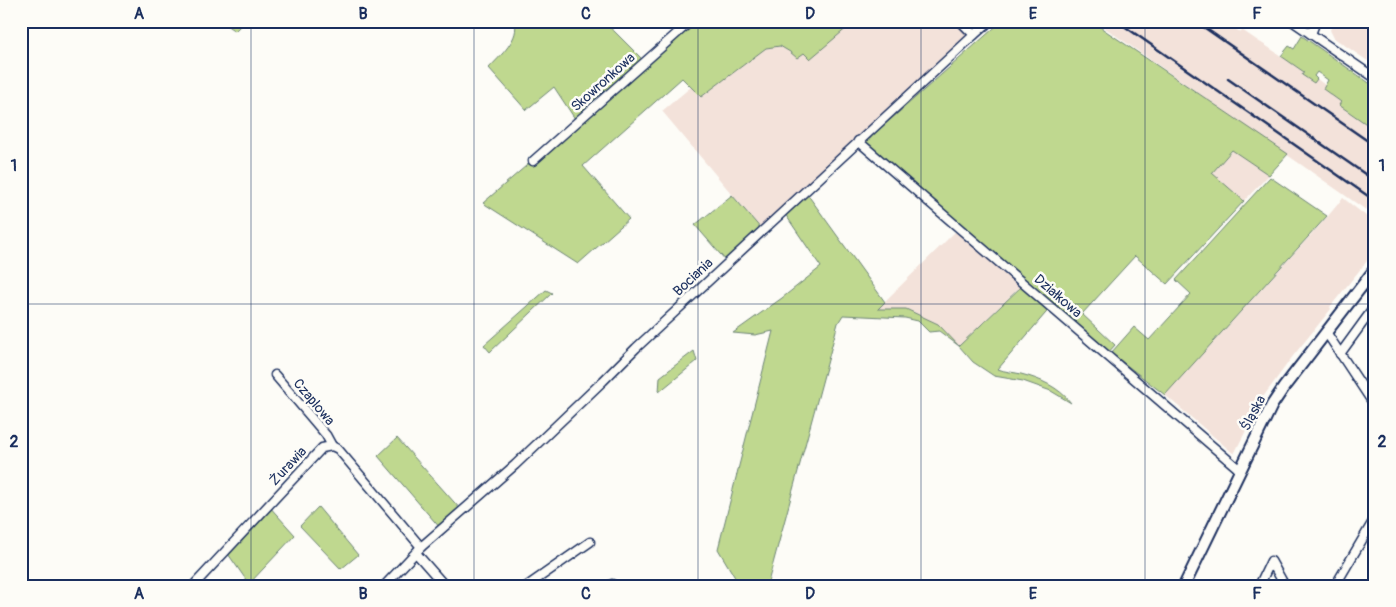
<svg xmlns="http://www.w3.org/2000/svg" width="1396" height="607" viewBox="0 0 1396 607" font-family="Pangolin,sans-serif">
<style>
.built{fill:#f3e2da}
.green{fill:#bfd88f;stroke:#6d8476}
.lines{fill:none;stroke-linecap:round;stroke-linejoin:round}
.minor-casing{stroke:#1b2f5e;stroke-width:11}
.tertiary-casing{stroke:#1b2f5e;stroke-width:14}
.minor{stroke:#fdfcf7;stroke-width:8}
.tertiary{stroke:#fdfcf7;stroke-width:10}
.rail{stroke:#1b2f5e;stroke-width:2.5}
.grid{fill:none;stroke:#1b2f5e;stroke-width:1;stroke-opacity:0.55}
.labels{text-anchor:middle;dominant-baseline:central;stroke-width:5;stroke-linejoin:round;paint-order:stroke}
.street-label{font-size:14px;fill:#1b2f5e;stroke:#fdfcf7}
.neatline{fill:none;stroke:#1b2f5e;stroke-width:2}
.grid-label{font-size:16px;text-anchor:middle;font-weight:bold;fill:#1b2f5e}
</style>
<rect width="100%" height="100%" fill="#fdfcf7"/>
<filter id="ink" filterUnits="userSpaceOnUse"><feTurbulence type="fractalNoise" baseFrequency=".02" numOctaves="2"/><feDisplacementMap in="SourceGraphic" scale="10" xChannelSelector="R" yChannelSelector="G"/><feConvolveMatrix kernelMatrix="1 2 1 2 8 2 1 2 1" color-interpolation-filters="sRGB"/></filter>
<g filter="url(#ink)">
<g class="built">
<polygon points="839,21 960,21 974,35 762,230 662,111 691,87 701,97 766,48 780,46 790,52"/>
<polygon points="1095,21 1231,21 1233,22 1231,26 1240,32 1242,30 1258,41 1268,47 1304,72 1302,75 1314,83 1317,79 1325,85 1323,89 1342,102 1340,106 1375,130 1375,203 1372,202 1366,210"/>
<polygon points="1334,21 1375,21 1375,66 1334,38 1330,30"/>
<polygon points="1233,150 1269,175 1244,201 1211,173"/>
<polygon points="1343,198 1375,223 1375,251 1330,307 1331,309 1293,356 1263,397 1234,454 1165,395 1328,216"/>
<polygon points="959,228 1024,283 959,346 938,324 906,309 877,309"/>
</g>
<g class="green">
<polygon points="220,21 245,21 235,31"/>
<path d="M514,21H600L614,31L645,62L691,21H855L810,59L804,53L797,58L790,52L780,46L766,48L701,97L682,78L583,166L629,219L578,264L483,203L577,122L554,87L526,110L489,68C499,57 522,37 514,21Z"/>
<path d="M1002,21H1091L1288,154L1269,175L1232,150L1212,173L1244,201L1167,284L1135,256L1082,314L1115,345L1107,354L1051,307L998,369C1005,372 1013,372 1021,374C1040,379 1059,387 1071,403L1051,391L1023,381L994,376L973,362L959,346L939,331L929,332L918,321L905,318L843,315L838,323L767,586H740L718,549L773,331L755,335L733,333L782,298L821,267L783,211L805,191L885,302L878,309H906L938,324L959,346L1024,284L858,141L864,136L870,139L873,135Z"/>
<polygon points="1302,36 1375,87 1375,130 1339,105 1341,102 1323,89 1328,80 1317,72 1314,76 1317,79 1314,83 1302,75 1304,72 1281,56 1289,46 1294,49"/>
<polygon points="1270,177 1327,216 1165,395 1111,353 1134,327 1149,340 1191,294 1176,280"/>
<polygon points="732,195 762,230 727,262 695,225"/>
<polygon points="546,290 552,293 490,352 484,345"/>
<polygon points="694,351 697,361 659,392 660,377"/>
<polygon points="397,438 462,511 441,529 378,456"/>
<polygon points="268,505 295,535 249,584 226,551"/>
<polygon points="318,507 358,555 341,569 300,526"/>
</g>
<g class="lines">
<g class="minor-casing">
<g id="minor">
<polyline points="960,21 974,35"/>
<polyline points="1292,21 1375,78"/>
<polyline points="1311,34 1316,21"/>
<polyline points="858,141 1240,470"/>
<polyline points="533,161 691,21"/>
<polyline points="1326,332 1375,406"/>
<polyline points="1340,354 1375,306"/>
<polyline points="275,375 326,435 332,446"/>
<polyline points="416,553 445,586"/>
<polyline points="193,586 322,448 332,446 338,449 421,547"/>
<polyline points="384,586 421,547 515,465 603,381 636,348 974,35 990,21"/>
<polyline points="527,586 590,542"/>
<polyline points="610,586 612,584"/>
<polyline points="1259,586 1271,561 1285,586"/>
<polyline points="1335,586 1375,518"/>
</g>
</g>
<g class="tertiary-casing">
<polyline id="tertiary" points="1184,586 1272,405 1284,387 1375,269"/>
</g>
<use href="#minor" class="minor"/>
<use href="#tertiary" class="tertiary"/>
<g class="rail">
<polyline points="1117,21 1368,196"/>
<polyline points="1195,21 1375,146"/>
<polyline points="1228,79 1375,181"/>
</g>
</g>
</g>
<path class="grid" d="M251,21V586M474,21V586M698,21V586M921,21V586M1145,21V586M21,304H1375"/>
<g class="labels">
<g class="street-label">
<text transform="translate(603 82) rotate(-42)">Skowronkowa</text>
<text transform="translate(693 277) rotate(-43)">Bociania</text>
<text transform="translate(1058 296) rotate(41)">Działkowa</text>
<text transform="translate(314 402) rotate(50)">Czaplowa</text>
<text transform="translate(1253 413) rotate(-62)">Śląska</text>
<text transform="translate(288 466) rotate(-47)">Żurawia</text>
</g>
</g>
<rect width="1396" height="607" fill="none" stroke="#fdfcf7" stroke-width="55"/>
<rect x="28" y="28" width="1340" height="552" class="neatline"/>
<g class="grid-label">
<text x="139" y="19">A</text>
<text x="363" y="19">B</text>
<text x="586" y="19">C</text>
<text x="810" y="19">D</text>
<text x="1033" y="19">E</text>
<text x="1257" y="19">F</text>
<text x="14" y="171">1</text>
<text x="1382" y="171">1</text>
<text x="14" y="447">2</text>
<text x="1382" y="447">2</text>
<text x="139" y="599">A</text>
<text x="363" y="599">B</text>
<text x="586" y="599">C</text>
<text x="810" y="599">D</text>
<text x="1033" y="599">E</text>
<text x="1257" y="599">F</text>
</g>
</svg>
